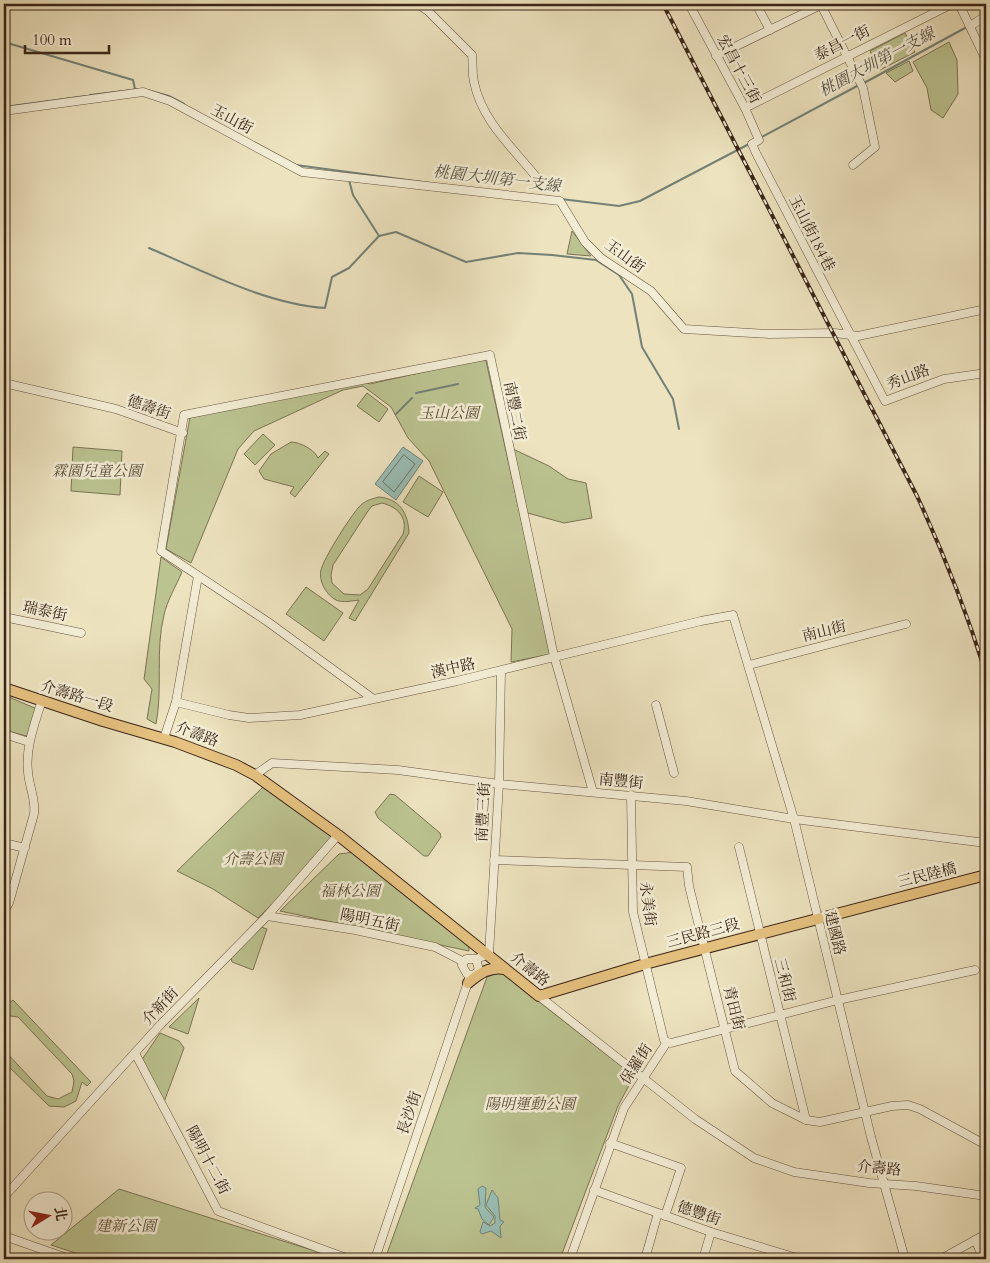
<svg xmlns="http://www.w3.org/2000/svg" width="990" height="1263" viewBox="0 0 990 1263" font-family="Cardo,'Noto Serif TC',serif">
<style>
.green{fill:#bbc390;stroke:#7a7454;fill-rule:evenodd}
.water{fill:#99beb5;stroke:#738176}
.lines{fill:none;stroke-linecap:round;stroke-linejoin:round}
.shore{stroke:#6a7266;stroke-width:1}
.stream{stroke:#738176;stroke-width:2}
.minor-casing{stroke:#675441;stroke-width:9}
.major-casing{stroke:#3a2517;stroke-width:12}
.minor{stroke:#f3edd5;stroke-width:8}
.major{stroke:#e6c280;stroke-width:10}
.rail-casing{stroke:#3a2517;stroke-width:4}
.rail{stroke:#f3edd5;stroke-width:2;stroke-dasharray:5.5;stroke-linecap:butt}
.labels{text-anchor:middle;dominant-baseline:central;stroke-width:5;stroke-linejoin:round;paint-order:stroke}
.street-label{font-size:15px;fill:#3a2517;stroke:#f3edd5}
.park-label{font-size:15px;font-style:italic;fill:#5a4c35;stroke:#f3edd5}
.water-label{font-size:16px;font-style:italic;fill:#565346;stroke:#f3edd5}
</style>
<rect width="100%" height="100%" fill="#ede3bf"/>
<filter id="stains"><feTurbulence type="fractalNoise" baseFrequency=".004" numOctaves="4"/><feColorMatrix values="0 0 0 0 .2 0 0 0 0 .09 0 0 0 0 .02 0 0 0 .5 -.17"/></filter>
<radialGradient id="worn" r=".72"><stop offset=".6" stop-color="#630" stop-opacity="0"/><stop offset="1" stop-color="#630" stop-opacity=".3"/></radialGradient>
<g class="green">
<polygon points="905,33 915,52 880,70 870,51"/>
<polygon points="949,42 957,60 958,94 943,118 931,110 927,88 913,62"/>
<polygon points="909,61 913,71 895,82 886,73"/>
<polygon points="572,231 591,256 567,254"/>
<polygon points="481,359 486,361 551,654 511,662 512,629 429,461 408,438 391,407 363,386 343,390 254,431 238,449 191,563 166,549 190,417 364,382 370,384"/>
<polygon points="367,393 388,409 379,422 357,406"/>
<polygon points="263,434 275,445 255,465 244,454"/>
<path d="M291,442C300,442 315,450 318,458L325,451L329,454L295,497L290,493L294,487L264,479L259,471L271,454Z"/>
<polygon points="73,447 122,451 120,495 71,491"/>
<polygon points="513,449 549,466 568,479 586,483 592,518 564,523 524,512"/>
<polygon points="419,476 443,492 428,517 403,502"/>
<path d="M379,497C400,499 408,513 409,533L355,621L349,618L359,600C351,601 343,603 336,600C325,594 317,578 322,567C326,555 350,517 359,507C364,501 371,499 379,497ZM382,503C398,507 408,518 403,534L368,589L360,595L344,594L332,583L331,575L333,565L368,511L372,506Z"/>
<path d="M161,557L182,572C176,586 167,601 164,615C155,651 163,688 156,724L147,719L152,689L144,679Z"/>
<polygon points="306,587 343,613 324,641 286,614"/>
<polygon points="4,695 37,709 30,737 4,730"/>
<polygon points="265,785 338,838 258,918 213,889 177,871"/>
<polygon points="390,794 395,795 440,833 441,837 428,856 424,856 378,818 375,812"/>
<polygon points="355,852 469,940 469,951 280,911 339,854"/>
<polygon points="261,927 267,929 253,970 232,962 231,958"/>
<polygon points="501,972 634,1076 618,1106 560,1259 385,1259 487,977"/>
<polygon points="199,998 188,1034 169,1027"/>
<polygon points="13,1000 91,1082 87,1086 82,1082 76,1101 64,1107 49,1106 4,1062 4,1050 47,1096 58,1099 72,1092 74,1081 72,1074 18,1017 4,1015 4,1007"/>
<polygon points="160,1033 179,1041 184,1048 164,1102 141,1061"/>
<polygon points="119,1189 340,1259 94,1259 51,1245"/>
</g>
<g class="water">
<polygon points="403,447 423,461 396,500 375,484"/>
<polygon points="482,1186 486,1188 485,1207 494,1217 489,1225 482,1219 478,1209 475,1208 480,1205 478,1189"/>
<polygon points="492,1190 498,1198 500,1220 504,1222 500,1226 501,1238 491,1231 482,1234 480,1232 483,1222 490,1226 495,1223 495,1216 486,1205"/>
</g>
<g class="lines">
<polygon class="shore" points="404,455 415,464 394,492 383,482"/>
<g class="stream">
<polyline points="4,42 133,80 135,89"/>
<polyline points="864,83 965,28"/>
<polyline points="147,90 169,96 184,104"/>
<polyline points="90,95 140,89"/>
<polyline points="4,107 86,96"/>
<polyline points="760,138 859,85"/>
<polyline points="296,165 430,183"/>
<polyline points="561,199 619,206 640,201 749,144"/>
<polyline points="379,236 396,232 466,262 518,253 552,255 596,260 619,275 632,294 642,347 673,399 679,429"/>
<path d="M149,248C203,271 266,304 325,308L332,277L349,268L379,236L353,195L349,180"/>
<polyline points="416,393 458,384"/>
<polyline points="396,414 412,398"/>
</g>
<g class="minor-casing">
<g id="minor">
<path d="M417,4L428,11L472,55C473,64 472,73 474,82C482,124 520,154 545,188"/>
<polyline points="689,4 745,108 759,140 752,144 756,153 885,401 944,379 986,373"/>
<polyline points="756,4 770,30"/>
<polyline points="959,4 986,60"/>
<polyline points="821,5 863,88 875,147 853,165"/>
<polyline points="970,26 986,16"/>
<polyline points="716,56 823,4"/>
<polyline points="745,108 952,4"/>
<polyline points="4,111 143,92 170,101 302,172 560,201 585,242 601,258 651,291 684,329 769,334 835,333 858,336 986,309"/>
<polyline points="4,383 116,409 183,433"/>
<polyline points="4,617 81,633"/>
<polyline points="749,665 906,624"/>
<polyline points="372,698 268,622 161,551 184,415 490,355 554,656 593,792"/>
<polyline points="176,702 229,715 249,718 300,715 457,681 701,621 733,615 794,819 871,1137 905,1259"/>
<polyline points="656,705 674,773"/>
<polyline points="4,734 29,742"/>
<polyline points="164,738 176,702 198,576"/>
<polyline points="255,775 272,763 398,770 499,784 686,801 794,819 986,843"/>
<polyline points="631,795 633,912 664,1040 667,1042"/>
<polyline points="4,843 25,848"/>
<polyline points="739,847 806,1120"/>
<polyline points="494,860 687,867 689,886 735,1071 772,1103 806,1120 820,1122 892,1106 908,1105 920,1109 986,1145"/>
<path d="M4,911L9,903L34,814C36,799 29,787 28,772C25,748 35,723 42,700"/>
<polyline points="267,916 355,930 435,947 464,962"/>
<polyline points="476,959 479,970 474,975 467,974 462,965 466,959 476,959 489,954 499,784 501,671"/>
<polyline points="539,996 695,1119 754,1158 794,1172 869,1183 916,1186 986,1196"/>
<polyline points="135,1053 218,1211 349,1259"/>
<polyline points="610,1143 681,1168 665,1216"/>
<polyline points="594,1190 711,1232 797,1258"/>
<polyline points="4,1197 161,1024 267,916 338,835"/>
<polyline points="4,1236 70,1259"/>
<polyline points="975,1240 984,1259"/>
<polyline points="375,1259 469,979"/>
<polyline points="570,1259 624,1108 667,1042 671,1043 838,1000 975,970"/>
<polyline points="645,1259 658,1213"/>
<polyline points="703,1259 711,1232"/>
<polyline points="941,1259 986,1234"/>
</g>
</g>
<g class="major-casing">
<g id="major">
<polyline points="4,688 103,721 175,742 236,765 255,775 338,835 539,996 645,964 986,875"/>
<path d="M468,983C479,974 489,966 505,969"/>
</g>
</g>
<use href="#minor" class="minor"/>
<use href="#major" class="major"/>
<g class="rail-casing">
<path id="rail" d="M663,4L917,496C944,554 967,613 986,674"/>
</g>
<use href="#rail" class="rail"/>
</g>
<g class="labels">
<g class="street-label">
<text transform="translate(842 43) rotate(-27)">泰昌一街</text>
<text transform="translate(739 69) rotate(62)">宏昌十三街</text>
<text transform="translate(232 119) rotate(28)">玉山街</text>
<text transform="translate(812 233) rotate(63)">玉山街184巷</text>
<text transform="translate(625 256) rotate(36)">玉山街</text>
<text transform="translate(908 377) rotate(-21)">秀山路</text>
<text transform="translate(149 407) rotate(19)">德壽街</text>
<text transform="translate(515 411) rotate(79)">南豐二街</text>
<text transform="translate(45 611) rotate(12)">瑞泰街</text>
<text transform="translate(824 631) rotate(-14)">南山街</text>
<text transform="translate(453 668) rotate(-13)">漢中路</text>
<text transform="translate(77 696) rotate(17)">介壽路一段</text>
<text transform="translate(197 734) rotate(20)">介壽路</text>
<text transform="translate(621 781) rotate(5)">南豐街</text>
<text transform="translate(483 812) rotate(-87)">南豐三街</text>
<text transform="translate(927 875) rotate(-14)">三民陸橋</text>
<text transform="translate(648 904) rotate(83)">永美街</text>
<text transform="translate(370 920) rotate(12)">陽明五街</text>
<text transform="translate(703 933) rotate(-15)">三民路三段</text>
<text transform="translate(835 933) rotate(76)">建國路</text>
<text transform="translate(530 969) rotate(39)">介壽路</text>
<text transform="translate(785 980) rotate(76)">三和街</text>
<text transform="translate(160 1006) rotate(-47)">介新街</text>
<text transform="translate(734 1008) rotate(76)">青田街</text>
<text transform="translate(636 1064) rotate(-57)">保羅街</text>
<text transform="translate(409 1113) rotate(-71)">長沙街</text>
<text transform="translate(208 1160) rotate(62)">陽明十二街</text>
<text transform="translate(879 1168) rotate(5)">介壽路</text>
<text transform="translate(699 1213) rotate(19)">德豐街</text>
</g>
<g class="park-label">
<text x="449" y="413">玉山公園</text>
<text x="97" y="471">霖園兒童公園</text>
<text x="253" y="859">介壽公園</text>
<text x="350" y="891">福林公園</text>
<text x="530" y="1104">陽明運動公園</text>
<text x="126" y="1226">建新公園</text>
</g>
<g class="water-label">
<text transform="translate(877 62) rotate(-28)">桃園大圳第一支線</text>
<text transform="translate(497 179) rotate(7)">桃園大圳第一支線</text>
</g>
</g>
<rect width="990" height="1263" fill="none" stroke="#ede3bf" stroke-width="20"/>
<rect x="5" y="5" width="980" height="1253" fill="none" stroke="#3a2517" stroke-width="2.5"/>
<rect x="10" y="10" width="970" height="1243" fill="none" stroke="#3a2517"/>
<g transform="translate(48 1216) rotate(80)"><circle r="24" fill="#f3edd5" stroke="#a99d89"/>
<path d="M0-4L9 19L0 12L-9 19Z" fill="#8f2418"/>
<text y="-8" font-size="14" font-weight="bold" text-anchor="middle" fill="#3a2517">北</text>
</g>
<path d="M25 45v8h84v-8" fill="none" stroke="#3a2517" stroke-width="2.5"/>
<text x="32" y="45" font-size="15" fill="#3a2517" stroke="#f3edd5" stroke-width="4" paint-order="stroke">100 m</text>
<rect width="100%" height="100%" filter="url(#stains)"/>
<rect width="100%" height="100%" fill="url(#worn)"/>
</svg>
